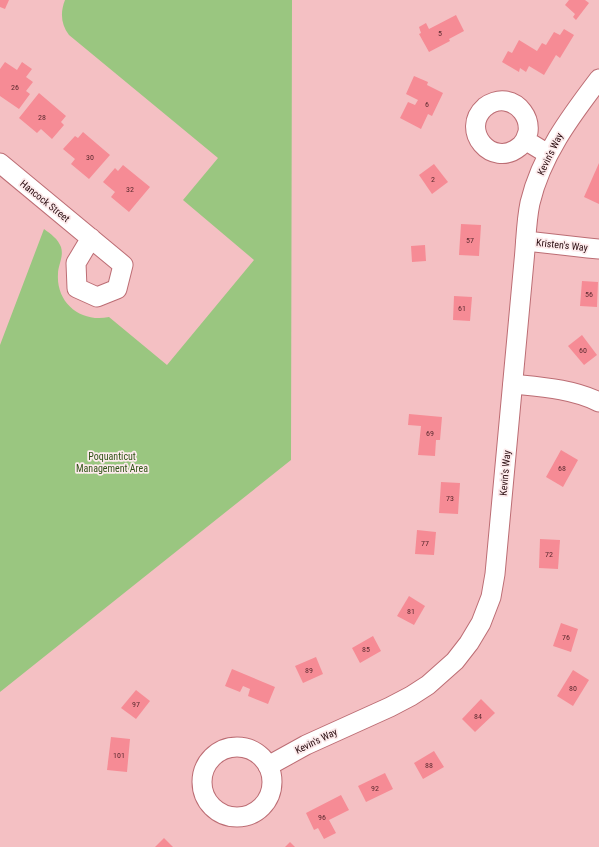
<svg xmlns="http://www.w3.org/2000/svg" width="599" height="847" viewBox="0 0 599 847" font-family="'Roboto Condensed',sans-serif">
<style>
.green{fill:#9ac680}
.building{fill:#f68b95}
.lines{fill:none;stroke-linecap:round;stroke-linejoin:round}
.minor-casing{stroke:#bc6d74;stroke-width:21}
.minor{stroke:#fff;stroke-width:19}
.labels{text-anchor:middle;dominant-baseline:central;stroke-width:3.5;stroke-linejoin:round;paint-order:stroke}
.number-label{font-size:8px;fill:#5c2b30}
.street-label{font-size:10px;fill:#290b0f;stroke:#fdebec}
.park-label{font-size:10px;fill:#315418;stroke:#fdebec}
</style>
<rect width="100%" height="100%" fill="#f4c0c3"/>
<path class="green" d="M65,0H292L291,460L0,692V345L44,229C51,234 58,239 61,247C64,257 58,265 58,274C56,303 81,323 109,317L167,365L254,260L183,200L218,158L69,35C61,24 60,13 65,0Z"/>
<g class="building">
<polygon points="0,0 9,0 5,9 0,7"/>
<polygon points="569,0 585,0 589,3 576,20 573,17 575,14 565,5"/>
<polygon points="456,15 464,31 449,39 450,41 429,52 419,34 421,33 419,27 426,23 429,29"/>
<polygon points="564,29 574,35 560,58 556,55 544,75 529,66 526,72 520,68 519,72 502,62 508,51 512,53 519,40 537,51 542,43 546,45 554,32 560,35"/>
<polygon points="5,62 17,70 22,62 32,69 26,77 33,82 26,91 30,94 19,109 0,96 0,69"/>
<polygon points="414,76 428,82 427,85 443,93 432,116 428,114 421,129 400,118 408,102 415,105 418,100 406,94"/>
<polygon points="39,93 66,116 61,122 64,125 52,139 41,129 37,133 19,118"/>
<polygon points="83,132 110,155 89,179 71,164 75,159 63,149 75,136 78,138"/>
<polygon points="599,163 599,204 584,197"/>
<polygon points="434,164 448,182 432,194 419,175"/>
<polygon points="123,165 150,187 129,212 111,197 115,192 103,182 115,168 118,171"/>
<polygon points="461,224 481,225 479,256 459,255"/>
<polygon points="425,245 426,261 412,262 411,246"/>
<polygon points="582,281 598,282 597,307 580,306"/>
<polygon points="454,296 472,297 470,321 453,320"/>
<polygon points="582,335 597,355 584,365 568,346"/>
<polygon points="409,414 442,417 440,440 436,440 435,456 418,455 421,426 408,425"/>
<polygon points="561,450 578,460 563,487 546,477"/>
<polygon points="441,482 460,483 458,514 439,513"/>
<polygon points="417,530 436,532 434,555 415,554"/>
<polygon points="540,539 560,540 558,569 539,568"/>
<polygon points="409,596 425,606 414,625 397,616"/>
<polygon points="561,623 578,629 571,652 553,646"/>
<polygon points="373,636 381,651 360,663 352,648"/>
<polygon points="316,657 323,674 303,683 295,666"/>
<polygon points="232,669 275,687 268,704 248,696 250,689 243,686 240,692 225,686"/>
<polygon points="573,670 589,680 573,706 557,696"/>
<polygon points="136,690 150,701 136,719 121,708"/>
<polygon points="481,699 495,713 475,732 462,719"/>
<polygon points="111,737 130,739 127,772 107,770"/>
<polygon points="434,751 444,767 423,779 414,763"/>
<polygon points="385,773 393,789 366,802 358,786"/>
<polygon points="341,795 349,810 329,820 336,833 324,839 318,828 314,830 306,813"/>
<polygon points="164,838 173,847 155,847"/>
<polygon points="290,842 295,847 285,847"/>
</g>
<g class="lines">
<g class="minor-casing">
<g id="minor">
<path d="M525,140C526,138 527,135 528,132C530,117 519,103 505,101C498,100 490,103 485,107C459,130 492,169 519,147C521,146 523,143 525,140L548,154"/>
<polyline points="0,163 123,265 117,289 97,297 77,288 76,263 91,238"/>
<polyline points="526,241 588,248 599,249"/>
<path d="M513,384C542,387 573,389 599,402"/>
<circle cx="237" cy="782" r="35"/>
<path d="M268,766L306,745L390,707L411,696L428,685L455,661L469,643L481,623L491,597L495,574L524,261C526,242 526,222 530,203C541,156 570,117 599,79"/>
</g>
</g>
<use href="#minor" class="minor"/>
</g>
<g class="labels">
<g class="number-label">
<text x="440" y="33">5</text>
<text x="15" y="87">26</text>
<text x="427" y="104">6</text>
<text x="42" y="117">28</text>
<text x="90" y="157">30</text>
<text x="433" y="179">2</text>
<text x="130" y="189">32</text>
<text x="470" y="240">57</text>
<text x="589" y="294">56</text>
<text x="462" y="308">61</text>
<text x="583" y="350">60</text>
<text x="430" y="433">69</text>
<text x="562" y="468">68</text>
<text x="450" y="498">73</text>
<text x="425" y="543">77</text>
<text x="549" y="554">72</text>
<text x="411" y="611">81</text>
<text x="566" y="637">76</text>
<text x="366" y="649">85</text>
<text x="309" y="670">89</text>
<text x="573" y="688">80</text>
<text x="136" y="704">97</text>
<text x="478" y="716">84</text>
<text x="119" y="755">101</text>
<text x="429" y="765">88</text>
<text x="375" y="788">92</text>
<text x="322" y="817">96</text>
</g>
<g class="street-label">
<text transform="translate(550 154) rotate(-64)">Kevin's Way</text>
<text transform="translate(45 201) rotate(39)">Hancock Street</text>
<text transform="translate(562 245) rotate(6)">Kristen's Way</text>
<text transform="translate(505 473) rotate(-85)">Kevin's Way</text>
<text transform="translate(316 741) rotate(-26)">Kevin's Way</text>
</g>
<g class="park-label">
<text x="112" y="456">Poquanticut<tspan x="112" dy="12">Management Area</tspan></text>
</g>
</g>
</svg>
